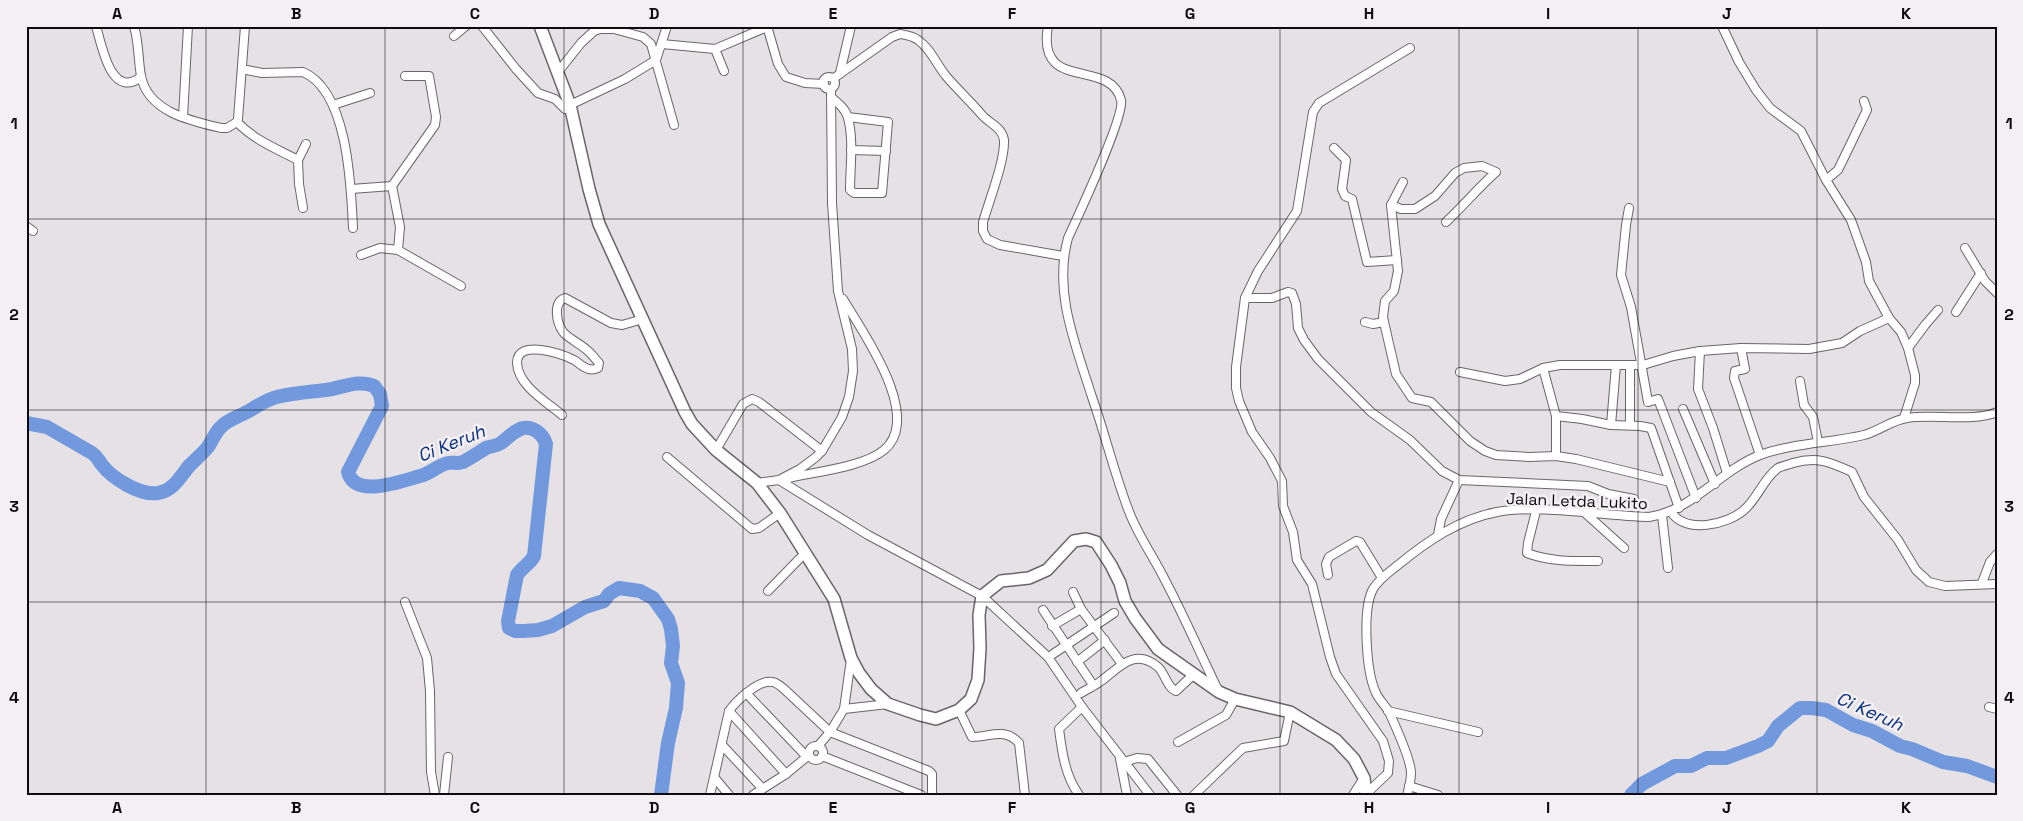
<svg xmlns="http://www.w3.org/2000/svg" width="2023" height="821" viewBox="0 0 2023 821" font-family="'Space Grotesk',sans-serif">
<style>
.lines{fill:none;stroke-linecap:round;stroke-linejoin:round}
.river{stroke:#7299dd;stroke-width:14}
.minor-casing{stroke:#696669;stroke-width:10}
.highway-casing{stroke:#696669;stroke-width:14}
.minor{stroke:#fff;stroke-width:8}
.highway{stroke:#fff;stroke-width:11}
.grid{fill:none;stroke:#0d0b0d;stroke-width:1;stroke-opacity:0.55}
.labels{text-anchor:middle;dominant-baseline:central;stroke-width:5;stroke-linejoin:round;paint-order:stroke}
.street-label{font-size:16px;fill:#0d0b0d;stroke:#f3eff3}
.water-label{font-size:18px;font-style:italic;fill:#03307e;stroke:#f3eff3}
.neatline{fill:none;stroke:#0d0b0d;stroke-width:2}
.grid-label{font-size:16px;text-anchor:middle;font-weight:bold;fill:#0d0b0d}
</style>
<rect width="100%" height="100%" fill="#e5e1e5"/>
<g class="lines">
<g class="river">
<path d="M26,423L47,427L92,453C98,457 98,460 102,465C112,478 140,496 158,493C173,491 180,477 189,466C195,460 202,454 208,447C212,441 215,433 220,428C226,421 235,418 243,414C254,409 264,400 277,397C293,393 309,392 326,390C342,388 358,379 374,386L380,394L382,406L348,472C355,499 402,481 420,476C430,474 438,465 448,463C453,462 458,464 463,462C471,458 478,453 486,448C491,446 497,446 501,443C508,438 513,431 523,428C533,426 543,434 546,444L534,556C530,564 522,567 517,575L508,621L509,628L515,631H523L538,630L552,626L585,607L604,601L609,594L619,588L640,591L653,598L668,619L671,629L673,646L671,663L678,683L676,708L668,743L661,795"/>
<polyline points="1631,795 1642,784 1675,766 1691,766 1707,758 1726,758 1758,746 1768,741 1778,726 1800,708 1811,708 1826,710 1853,725 1872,731 1900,746 1912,749 1943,762 1967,766 1997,777"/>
</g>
<g class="minor-casing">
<g id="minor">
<path d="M96,26C102,46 111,100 141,77"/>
<path d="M134,26C139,43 138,59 141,76C148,112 191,121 221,128H227L237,122L238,119L245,26"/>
<polyline points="482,26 516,69 538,93 555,99 565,109 572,109"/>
<polyline points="767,26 778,64 786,77 805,83 824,84"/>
<path d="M1048,26C1036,94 1110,57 1121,100C1125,116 1078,216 1068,238C1053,292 1076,346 1092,397C1105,434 1114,472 1128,509C1137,534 1153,556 1165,580C1184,616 1200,653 1218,690"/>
<polyline points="1722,26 1739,62 1756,90 1770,108 1801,131 1826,180"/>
<polyline points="454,36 466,26"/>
<polyline points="662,44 715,49 724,71"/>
<polyline points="715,49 767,27"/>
<path d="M242,69L262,73L303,72C348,91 351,186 353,228"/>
<polyline points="558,72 581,43 594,31 600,29 614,29 643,37 651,44 674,125"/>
<polyline points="840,73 851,26"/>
<polyline points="405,76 429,76 436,117 435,125 392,186 400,227 398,250 461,286"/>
<circle cx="829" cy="83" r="6"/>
<path d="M834,78L892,37L900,34C906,35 913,36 918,40C931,49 936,64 946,76C957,89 970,101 982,115C990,124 1002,127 1004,140C1005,161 989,201 983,222V231L987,239L1000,245L1063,256"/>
<path d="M831,97C838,103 846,109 848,118C854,141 850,168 850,190L854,193H882L888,122L848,117"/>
<polyline points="1864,101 1867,110 1838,170 1826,180 1851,220 1866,262 1869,281 1889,318 1901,332 1908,348 1915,375 1915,383 1904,418"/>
<polyline points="333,105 370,93"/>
<polyline points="570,105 625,79 656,60 667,26"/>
<polyline points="183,117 188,26"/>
<path d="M237,122C254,140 277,149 298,160L299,184L303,208"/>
<polyline points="1334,148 1346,160 1342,189 1345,196 1352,199 1367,262 1397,260"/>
<polyline points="851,150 886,151"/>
<polyline points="298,160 306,144"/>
<polyline points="351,189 392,186"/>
<path d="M1391,205L1401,209H1415L1435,196L1455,173L1464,168L1482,166L1496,172C1478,188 1463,206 1446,222"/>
<polyline points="1629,208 1626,225 1621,275 1631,307 1648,402 1658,399 1696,498"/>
<polyline points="26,226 33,231"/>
<polyline points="1965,248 1985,281 1997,293"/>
<polyline points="361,255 380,248 398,250"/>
<polyline points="1245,298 1258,271 1297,211 1313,112 1319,103 1410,48"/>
<polyline points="1956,312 1981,273"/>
<polyline points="1365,322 1373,324 1384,322 1396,374 1412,398 1431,402 1470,441 1485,451 1496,455 1530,457 1556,456 1576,459 1670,482"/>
<polyline points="1384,322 1383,317 1385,301 1394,291 1398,271 1391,205 1403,182"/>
<polyline points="1741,348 1745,369 1735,371 1734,378 1760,455"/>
<polyline points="1908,348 1925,325 1938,310"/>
<polyline points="1700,351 1698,389 1713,428 1727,473"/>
<polyline points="1543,368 1556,416 1556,456"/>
<polyline points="1460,372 1505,381 1520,379 1543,368 1560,365 1643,365 1673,356 1700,351 1741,348 1809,349 1842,343 1860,331 1889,318"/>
<polyline points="1800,381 1804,405 1813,417 1818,442"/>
<polyline points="1683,409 1715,484"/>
<path d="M562,415C547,402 518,386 517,363C517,338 562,354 574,360C578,362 580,365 584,367C589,370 594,370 598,368L599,363C595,359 592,354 588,351C581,344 569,339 563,332C556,322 553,302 565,298L611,323L622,325L643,319"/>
<polyline points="1556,416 1582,419 1611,425 1616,365"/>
<polyline points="1611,425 1640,426 1651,428 1679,508"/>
<polyline points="1630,425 1630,366"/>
<polyline points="716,450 743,404 752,399 759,402 822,451"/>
<polyline points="667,457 752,529 759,528 780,513"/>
<path d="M789,478C814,472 864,467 884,450C924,417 862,331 843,299"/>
<polyline points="779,480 868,535 982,596 1048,657 1082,707 1150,795"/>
<polyline points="757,483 779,480 800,469 816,457 822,451 842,417 849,397 853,371 852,349 838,291 832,203 831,89"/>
<path d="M1536,511L1528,543L1527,553C1550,562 1575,561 1598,561"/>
<polyline points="1584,512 1624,548"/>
<path d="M1671,512C1686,534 1727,525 1744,510C1758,498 1763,479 1778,468C1782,466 1788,465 1793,463C1817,456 1830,462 1852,472L1864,497L1898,540L1916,570L1929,582L1945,586L1997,584"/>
<polyline points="1662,515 1668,568"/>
<polyline points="1438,535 1441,519 1459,480"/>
<polyline points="1328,575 1326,564 1329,557 1356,541 1360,542 1382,578"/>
<polyline points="1982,583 1990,562 1997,554"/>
<polyline points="768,591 806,552"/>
<polyline points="1073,592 1081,609 1122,664"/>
<polyline points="405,602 427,658 430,691 431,772 435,795"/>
<polyline points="1043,610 1093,685"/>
<polyline points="1052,626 1081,609"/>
<polyline points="1053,654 1114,613"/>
<polyline points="1077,662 1105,640"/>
<polyline points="746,693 807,757"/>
<path d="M1081,693C1087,689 1095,686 1101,681C1119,668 1134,647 1158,667C1165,673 1167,688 1176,691L1193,675"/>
<polyline points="1989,707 1997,709"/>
<polyline points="844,709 851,659"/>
<path d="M959,710L972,737C990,737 1005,727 1019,743L1025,795"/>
<polyline points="729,711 786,774"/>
<polyline points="1388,711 1478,732"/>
<polyline points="1178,742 1226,715 1235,699"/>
<polyline points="722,745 762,788"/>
<polyline points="818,746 830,732 844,709 888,704"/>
<circle cx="816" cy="753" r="7"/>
<polyline points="822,756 921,795"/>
<polyline points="1120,759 1127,795"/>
<polyline points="1124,762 1137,758 1148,759 1177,795"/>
<polyline points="714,777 729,795"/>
<polyline points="1409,786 1438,795"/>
<polyline points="1366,794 1388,773 1389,761 1383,741 1336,674 1330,657 1312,584 1297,560 1293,532 1283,506 1282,481 1270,458 1252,432 1239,401 1236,388 1236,367 1245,298 1272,298 1288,292 1292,293 1296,304 1298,328 1304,340 1318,359 1371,412 1410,440 1442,471 1459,480 1588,486 1608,494 1634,499"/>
<polyline points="444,795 448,757"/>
<path d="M710,795L729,711C736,701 759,679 772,682C776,682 780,686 783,688L830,732L929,771L932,774V795"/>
<polyline points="753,795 786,774 809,755"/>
<path d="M1079,795C1065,776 1062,752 1059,729L1082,707"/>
<polyline points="1194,795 1243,748 1284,741 1290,712"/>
<polyline points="1353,795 1364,778"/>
<path d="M1407,795C1409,788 1411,780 1411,773C1411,760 1395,725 1389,712C1385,705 1379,700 1376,693C1366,672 1362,609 1373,589C1379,579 1389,572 1398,565C1426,542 1459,519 1497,512C1544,504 1601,516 1649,517C1694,510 1719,471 1760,455C1794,443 1830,443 1864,435C1879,431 1892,420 1907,418C1932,414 1976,422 1997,412"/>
</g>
</g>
<g class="highway-casing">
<polyline id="highway" points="540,26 570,105 589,189 599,224 685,412 692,424 716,450 757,483 780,513 834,599 851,658 859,673 871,689 888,704 920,715 936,719 959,710 971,699 978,680 980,648 979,615 982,596 1001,581 1029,578 1047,570 1074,541 1086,539 1096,542 1111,565 1120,583 1125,601 1135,618 1158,649 1219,692 1235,699 1290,712 1336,740 1354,759 1364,778 1366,795"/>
</g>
<use href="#minor" class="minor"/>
<use href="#highway" class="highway"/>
</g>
<path class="grid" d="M206,26V795M385,26V795M564,26V795M743,26V795M922,26V795M1101,26V795M1280,26V795M1459,26V795M1638,26V795M1817,26V795M26,219H1997M26,410H1997M26,602H1997"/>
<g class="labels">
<g class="street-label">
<text transform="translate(1577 501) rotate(2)">Jalan Letda Lukito</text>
</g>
<g class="water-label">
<text transform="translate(451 443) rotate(-22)">Ci Keruh</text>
<text transform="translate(1870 711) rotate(24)">Ci Keruh</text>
</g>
</g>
<rect width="2023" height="821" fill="none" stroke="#f3eff3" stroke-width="55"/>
<rect x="28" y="28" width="1968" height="766" class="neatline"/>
<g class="grid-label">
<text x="117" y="19">A</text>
<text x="296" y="19">B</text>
<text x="475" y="19">C</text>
<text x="654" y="19">D</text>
<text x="833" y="19">E</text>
<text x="1012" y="19">F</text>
<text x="1190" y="19">G</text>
<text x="1369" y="19">H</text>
<text x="1548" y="19">I</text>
<text x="1727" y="19">J</text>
<text x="1906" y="19">K</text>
<text x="14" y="129">1</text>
<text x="2009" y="129">1</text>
<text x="14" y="320">2</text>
<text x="2009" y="320">2</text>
<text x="14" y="512">3</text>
<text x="2009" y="512">3</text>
<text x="14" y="703">4</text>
<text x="2009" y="703">4</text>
<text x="117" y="813">A</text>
<text x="296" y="813">B</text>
<text x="475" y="813">C</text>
<text x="654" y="813">D</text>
<text x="833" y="813">E</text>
<text x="1012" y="813">F</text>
<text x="1190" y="813">G</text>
<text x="1369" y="813">H</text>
<text x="1548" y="813">I</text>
<text x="1727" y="813">J</text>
<text x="1906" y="813">K</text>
</g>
</svg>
